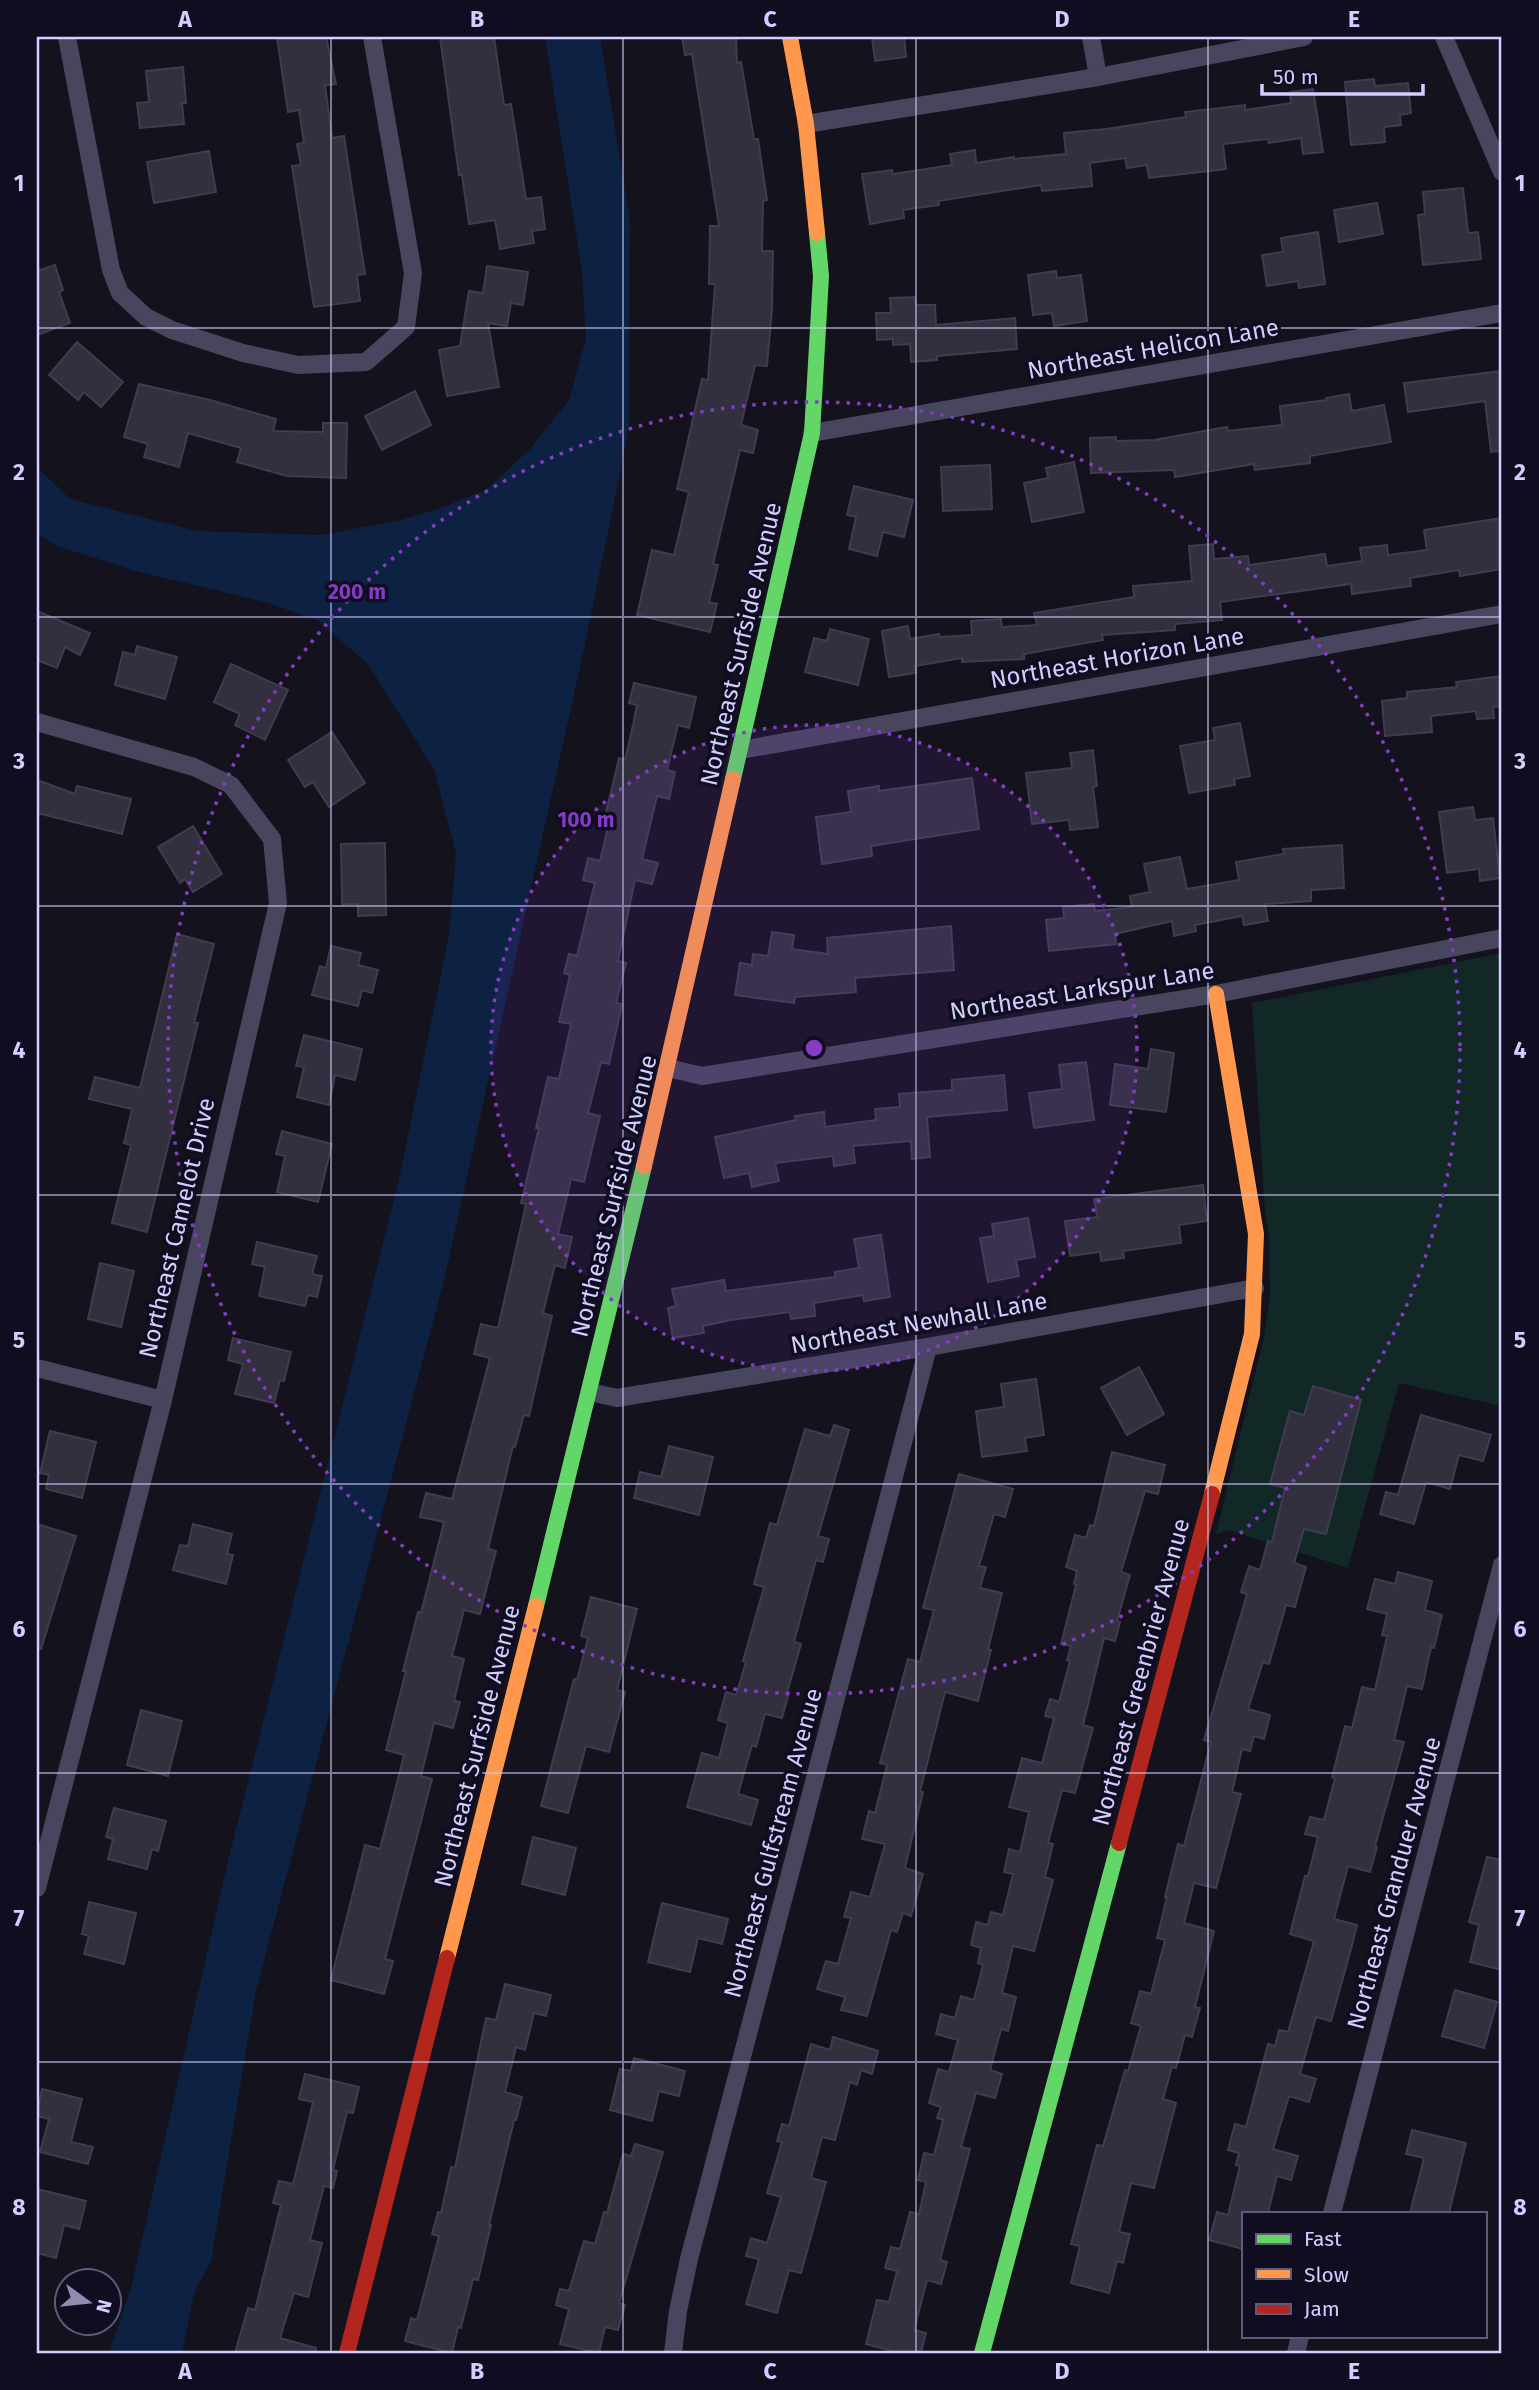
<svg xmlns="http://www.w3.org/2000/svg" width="1539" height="2390" viewBox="0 0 1539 2390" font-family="'Fira Sans',sans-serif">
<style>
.green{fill:#112827}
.water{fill:#0d2242}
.building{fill:#322f3f;stroke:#3f3c50;stroke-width:2}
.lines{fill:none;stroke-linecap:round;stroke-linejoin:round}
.street{stroke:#47465e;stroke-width:18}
.fast{stroke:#63d668;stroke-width:16}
.slow{stroke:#ff974d;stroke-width:16}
.jam{stroke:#b3261e;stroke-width:16}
.grid{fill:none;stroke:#d2ceff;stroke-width:2;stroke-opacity:0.55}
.ring{fill:none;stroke:#843cc5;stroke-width:3.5;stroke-dasharray:3.5 7}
.labels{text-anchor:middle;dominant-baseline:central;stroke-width:7;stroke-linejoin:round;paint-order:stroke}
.street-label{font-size:24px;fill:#d2ceff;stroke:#100d21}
.centre{fill:#843cc5;stroke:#100d21;stroke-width:3.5}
.ring-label{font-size:21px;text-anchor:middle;font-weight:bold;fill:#843cc5;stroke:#100d21;stroke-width:7;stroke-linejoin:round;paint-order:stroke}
.neatline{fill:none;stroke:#d2ceff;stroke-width:2.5}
.grid-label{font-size:23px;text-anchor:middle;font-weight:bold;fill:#d2ceff}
</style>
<rect width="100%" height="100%" fill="#14121d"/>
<polygon class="green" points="1502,953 1502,1406 1399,1383 1348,1568 1229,1530 1216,1534 1264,1337 1270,1297 1269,1235 1265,1212 1252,1003"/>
<polygon class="water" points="545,37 600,37 630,220 629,428 584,649 445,1276 256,1991 211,2261 194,2293 182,2353 109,2353 131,2288 228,1861 398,1184 449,935 456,853 434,769 368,664 317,620 265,602 136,571 57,546 37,533 37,467 70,499 198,531 321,535 401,520 441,508 486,490 529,450 569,400 586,339 582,271"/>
<g class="building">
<polygon points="277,37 326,37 336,84 325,85 332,138 344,136 365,274 357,275 360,301 314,307 292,166 301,165 297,144 304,143 299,110 288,112"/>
<polygon points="440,37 494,37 504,105 511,104 526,199 541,197 545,229 532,231 534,243 500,249 495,220 469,224 462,175 459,175"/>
<polygon points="682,37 736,37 737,63 741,62 754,139 758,139 767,200 763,201 762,251 773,251 772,309 767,366 755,365 741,425 758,430 753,453 740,450 713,564 718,565 709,602 717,604 710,632 637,615 652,550 674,555 689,492 677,489 702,379 708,380 715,284 709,284 710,226 719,226 692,54 685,55"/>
<polygon points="872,37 904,37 906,57 875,61"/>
<polygon points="183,67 186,103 182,103 184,124 140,128 137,103 149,102 146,71"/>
<polygon points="1374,79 1375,86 1408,83 1411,113 1400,115 1401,125 1384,127 1385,142 1351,145 1345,82"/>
<polygon points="1313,89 1323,152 1303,154 1301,138 1269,143 1268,139 1223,144 1226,169 1149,178 1147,165 1127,168 1125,158 1090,163 1092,186 1042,191 1041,185 938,201 939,205 903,210 904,218 870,224 862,174 892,170 893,174 952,165 950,154 975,150 976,163 1014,157 1014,159 1066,154 1064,133 1106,129 1186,117 1185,112 1245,105 1245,110 1291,103 1290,92"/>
<polygon points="209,151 216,192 154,203 147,162"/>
<polygon points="1463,188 1468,233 1478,232 1481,259 1423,265 1418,215 1425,214 1423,192"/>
<polygon points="1377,203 1383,234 1339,242 1334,210"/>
<polygon points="1318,232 1325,284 1299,288 1298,281 1267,286 1262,255 1283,252 1281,238"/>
<polygon points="55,265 63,290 59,292 70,323 37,335 37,271"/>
<polygon points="487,266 528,272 523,305 511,303 507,326 488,323 499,387 447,396 439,350 460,346 469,291 483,293"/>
<polygon points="1056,271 1057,278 1081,275 1087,321 1054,326 1052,313 1033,315 1028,275"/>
<polygon points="915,297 916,305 935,305 936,325 1015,318 1017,349 937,356 937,360 911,362 910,344 893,345 893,339 877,340 876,313 891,313 890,298"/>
<polygon points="77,342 123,382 101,407 84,392 78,400 49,375"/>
<polygon points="1502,371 1502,451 1491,452 1485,401 1408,412 1404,383"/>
<polygon points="139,384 210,400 276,419 273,431 323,432 323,423 347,423 346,478 287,476 237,462 241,448 188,433 179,467 144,457 148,444 124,437"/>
<polygon points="415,391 431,425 382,450 365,416"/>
<polygon points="1349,394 1352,411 1384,405 1391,442 1310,456 1310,463 1255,470 1254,464 1175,477 1174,470 1091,473 1090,438 1116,437 1116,441 1154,440 1227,427 1228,431 1282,425 1280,406 1326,400 1326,398"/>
<polygon points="1074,462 1084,512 1032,522 1024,483 1048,478 1046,468"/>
<polygon points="990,465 992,509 943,511 941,467"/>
<polygon points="854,486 913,500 904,537 883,532 877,556 849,549 856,517 847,515"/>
<polygon points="1502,518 1502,569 1460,576 1459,570 1410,578 1411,586 1352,594 1351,584 1220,602 1222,620 1175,624 1175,630 1102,635 1103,640 1024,654 1024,659 962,662 962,658 915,666 916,673 889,677 882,631 908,626 910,639 939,634 940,637 972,635 971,621 1001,619 1002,627 1037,625 1034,613 1134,597 1133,586 1192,581 1189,546 1213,544 1214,559 1248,556 1249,565 1325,554 1327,566 1362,561 1360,548 1387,545 1388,555 1427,550 1424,530"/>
<polygon points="37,611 90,633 80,655 65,647 57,668 37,660"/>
<polygon points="830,629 869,639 858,685 805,672 814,638 827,641"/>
<polygon points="137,646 177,657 165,699 115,685 123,652 135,655"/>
<polygon points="231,664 288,690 265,740 235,725 240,714 214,702"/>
<polygon points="1502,676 1502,706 1493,707 1494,718 1477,719 1476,711 1431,716 1432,732 1385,736 1382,701 1407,698 1407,692 1457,687 1456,682"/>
<polygon points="634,683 696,697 689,728 678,725 667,770 675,772 669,799 657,796 642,859 658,863 652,884 635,880 618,961 626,963 616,1003 622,1004 609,1064 601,1062 588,1113 600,1116 584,1182 571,1179 558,1234 572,1237 565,1268 555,1265 543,1313 552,1316 529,1416 524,1415 515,1447 513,1446 488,1549 496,1551 480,1614 464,1610 452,1656 464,1659 454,1701 460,1702 453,1728 434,1723 421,1776 432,1779 385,1959 393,1961 384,1994 331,1980 365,1845 380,1849 404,1755 386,1750 406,1671 403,1671 418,1612 421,1613 444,1522 420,1517 426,1493 452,1499 490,1358 474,1354 481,1324 498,1328 526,1204 521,1203 539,1128 536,1128 548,1077 559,1079 571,1024 559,1022 570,975 564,973 569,954 577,956 592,894 595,883 583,880 588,858 600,861 609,823 604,821 619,758 625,760 633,725 637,705 629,703"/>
<polygon points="1240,723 1250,776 1234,779 1235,785 1189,793 1180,746 1215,740 1213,728"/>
<polygon points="332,732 365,783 329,807 313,782 305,787 288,760"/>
<polygon points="1093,750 1097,786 1093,787 1098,827 1070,830 1069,820 1032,824 1026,773 1072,768 1070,753"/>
<polygon points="972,778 979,829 871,846 872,856 822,864 816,817 851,812 848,791 879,786 879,791"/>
<polygon points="37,780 75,794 77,786 131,799 122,834 37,813"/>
<polygon points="1473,807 1475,820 1493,818 1500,878 1480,881 1479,869 1447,873 1439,812"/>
<polygon points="193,826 222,874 193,892 185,879 180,883 158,847"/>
<polygon points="385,843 386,915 358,916 358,904 342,904 341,844"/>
<polygon points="1342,845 1344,888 1311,890 1311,901 1265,904 1268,921 1244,925 1242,916 1195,925 1196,931 1174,936 1172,921 1115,934 1116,944 1049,951 1046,920 1064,918 1063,907 1094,904 1095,911 1132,907 1130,896 1150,892 1144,864 1180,857 1187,889 1239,880 1236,862 1284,854 1283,849"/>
<polygon points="951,926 954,970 855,978 856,992 795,997 794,1003 735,995 740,963 752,965 753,954 768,956 772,932 794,935 792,949 828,954 827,938"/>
<polygon points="177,934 214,944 194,1023 198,1023 147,1232 112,1223 131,1145 124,1143 132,1109 89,1099 95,1077 140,1088"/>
<polygon points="331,946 361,953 358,965 378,970 372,993 362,990 358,1006 312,995 320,966 326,968"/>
<polygon points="304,1035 362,1049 355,1080 335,1075 329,1105 297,1097 304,1067 296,1066"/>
<polygon points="1151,1049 1174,1053 1166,1112 1110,1105 1115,1064 1148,1069"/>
<polygon points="1086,1062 1094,1120 1034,1128 1029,1093 1062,1089 1059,1065"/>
<polygon points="1004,1075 1007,1110 927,1117 930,1157 912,1159 911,1141 853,1146 855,1163 834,1166 833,1156 775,1163 779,1181 752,1187 749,1173 724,1178 715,1137 796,1120 795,1116 824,1112 825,1127 876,1120 875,1109 900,1107 899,1094 952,1090 952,1080"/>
<polygon points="282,1131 332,1144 318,1202 277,1192 285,1156 276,1154"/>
<polygon points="1203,1185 1207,1221 1179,1225 1181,1243 1123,1251 1124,1258 1101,1261 1100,1252 1070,1256 1065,1221 1097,1217 1094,1199"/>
<polygon points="1028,1218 1035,1257 1016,1260 1019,1276 988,1282 980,1238 994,1236 992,1224"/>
<polygon points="881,1235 890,1297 864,1301 863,1295 814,1303 815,1316 791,1319 790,1312 731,1320 703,1326 704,1333 673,1338 668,1308 676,1306 672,1289 724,1280 726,1291 835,1277 835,1272 859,1268 854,1239"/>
<polygon points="257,1242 317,1256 312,1274 322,1276 317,1297 308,1295 305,1306 259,1296 265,1267 252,1264"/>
<polygon points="100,1263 134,1271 121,1327 88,1319"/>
<polygon points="233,1338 291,1352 284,1381 280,1380 274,1403 235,1394 243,1364 228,1360"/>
<polygon points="1139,1367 1164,1414 1127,1435 1101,1388"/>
<polygon points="1036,1379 1044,1435 1025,1438 1027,1451 982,1457 976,1411 1004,1407 1001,1384"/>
<polygon points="1313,1386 1361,1400 1326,1534 1304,1529 1294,1563 1306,1567 1295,1607 1286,1605 1269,1664 1263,1662 1248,1709 1270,1715 1264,1739 1254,1736 1250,1751 1242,1749 1232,1792 1241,1794 1216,1888 1194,1883 1184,1923 1214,1931 1195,2007 1200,2008 1192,2037 1185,2035 1176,2068 1172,2067 1163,2099 1176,2103 1154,2188 1131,2183 1119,2232 1130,2234 1123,2263 1117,2261 1109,2293 1071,2283 1080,2246 1071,2244 1097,2145 1103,2146 1125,2070 1128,2071 1141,2026 1131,2023 1140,1991 1151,1994 1165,1940 1157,1938 1167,1897 1165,1897 1178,1844 1184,1846 1211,1742 1204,1740 1247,1594 1241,1592 1249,1566 1260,1570 1268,1541 1272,1542 1285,1488 1270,1484 1290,1411 1304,1415"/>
<polygon points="1421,1415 1491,1435 1483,1461 1459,1455 1450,1489 1426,1482 1414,1524 1380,1514 1386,1492 1398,1495"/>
<polygon points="834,1425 849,1430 818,1536 829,1539 823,1562 816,1560 794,1642 801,1644 787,1693 789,1693 782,1718 765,1714 756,1747 752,1745 738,1794 758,1800 751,1825 687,1807 702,1753 719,1758 728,1723 718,1720 726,1692 736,1695 746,1662 743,1661 764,1587 754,1584 770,1523 777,1525 805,1429 830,1436"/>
<polygon points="50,1431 96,1442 82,1498 46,1489 49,1475 40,1473"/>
<polygon points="669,1446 713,1457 699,1515 634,1498 640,1472 661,1477"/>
<polygon points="1112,1452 1165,1465 1158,1494 1145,1491 1121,1572 1130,1575 1117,1621 1120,1622 1115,1641 1104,1638 1083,1725 1093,1728 1075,1793 1062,1790 1048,1843 1053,1844 1045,1877 1053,1880 1034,1951 1013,1946 1002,1993 1016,1997 1008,2031 1001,2029 990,2070 1002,2074 995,2098 976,2093 961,2147 970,2149 940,2260 947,2262 941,2284 927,2280 914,2330 926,2333 921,2353 900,2353 866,2344 877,2300 889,2302 897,2271 885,2268 891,2247 900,2249 910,2212 919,2214 926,2182 918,2180 924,2153 934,2155 943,2120 937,2118 941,2107 929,2103 938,2069 949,2072 958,2040 936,2034 941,2014 955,2018 961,1996 974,2000 983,1965 978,1963 981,1948 971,1945 976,1922 988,1925 991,1912 1003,1915 1013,1874 1004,1872 1009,1849 1020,1852 1029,1812 1009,1807 1022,1758 1042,1763 1054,1718 1045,1716 1050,1699 1059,1702 1070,1661 1067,1660 1071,1646 1061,1644 1076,1585 1074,1584 1077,1571 1066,1567 1075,1535 1086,1538 1090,1525 1094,1526"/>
<polygon points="959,1474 1013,1489 1005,1517 994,1514 979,1566 986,1567 980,1588 1002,1593 988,1649 991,1650 978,1701 945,1692 920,1792 923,1792 905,1868 923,1874 911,1916 903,1913 897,1932 891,1930 867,2016 841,2010 845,1997 817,1989 826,1961 838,1964 851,1918 844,1917 851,1892 870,1897 885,1844 862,1839 869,1811 875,1813 887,1765 880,1763 908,1659 920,1662 934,1610 923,1608"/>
<polygon points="37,1524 76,1536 41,1649 37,1648"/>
<polygon points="193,1524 232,1534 227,1554 233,1555 226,1584 173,1570 180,1545 188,1546"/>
<polygon points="1398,1572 1432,1581 1425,1610 1442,1615 1434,1648 1431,1647 1422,1689 1407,1686 1394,1740 1404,1742 1375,1846 1377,1847 1370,1872 1348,1866 1334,1919 1357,1925 1351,1949 1331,2021 1316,2017 1300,2074 1316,2079 1309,2102 1289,2096 1273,2149 1298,2156 1291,2180 1277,2176 1268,2213 1243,2213 1243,2249 1209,2240 1217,2212 1228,2215 1240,2166 1236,2165 1239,2153 1228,2150 1235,2124 1246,2127 1268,2044 1275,2046 1279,2030 1288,2032 1314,1941 1290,1934 1305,1876 1308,1876 1318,1837 1305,1834 1310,1817 1324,1820 1335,1778 1332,1777 1345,1726 1352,1728 1362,1687 1375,1690 1387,1636 1382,1635 1387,1614 1367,1609 1375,1579 1395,1584"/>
<polygon points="591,1597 637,1609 617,1690 625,1692 609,1752 586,1746 568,1813 541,1806 574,1679 577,1680 588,1638 581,1636"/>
<polygon points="141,1710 182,1721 168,1776 127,1765"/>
<polygon points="114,1808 166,1821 158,1851 152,1849 147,1869 108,1859 113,1839 106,1837"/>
<polygon points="533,1837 576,1848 565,1895 522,1884"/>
<polygon points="1487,1857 1502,1860 1502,1970 1470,1962 1479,1925 1469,1922"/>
<polygon points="89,1902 136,1913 124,1964 84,1954 89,1936 82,1934"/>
<polygon points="662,1903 728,1919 722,1944 698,1938 690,1972 648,1962"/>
<polygon points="505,1984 551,1995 546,2016 534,2013 525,2050 516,2047 505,2092 522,2097 516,2120 514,2120 489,2225 491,2225 478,2280 473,2279 461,2328 458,2327 452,2353 405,2341 411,2318 417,2320 439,2236 432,2234 438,2212 441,2213 451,2167 455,2168 486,2018 496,2020"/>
<polygon points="1455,1990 1497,2002 1484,2048 1442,2036"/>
<polygon points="833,2037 878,2051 872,2074 861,2070 857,2085 850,2082 835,2140 822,2137 811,2178 826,2182 801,2273 789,2270 777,2313 746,2304 759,2259 746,2256 751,2238 767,2243 781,2197 767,2193 782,2142 777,2141 782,2124 789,2126 811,2044 830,2050"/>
<polygon points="634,2058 685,2071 679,2096 659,2091 652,2121 610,2110 620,2069 631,2071"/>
<polygon points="305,2074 359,2087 353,2113 347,2112 333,2170 337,2171 333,2188 324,2186 310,2240 322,2243 308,2297 294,2293 280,2338 316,2348 315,2353 235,2353 248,2308 255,2310 281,2205 273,2203 279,2181 293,2184 306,2132 313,2102 299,2099"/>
<polygon points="42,2089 82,2099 71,2142 93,2147 88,2164 40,2152 49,2119 37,2116"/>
<polygon points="1412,2130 1466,2143 1449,2213 1410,2213 1424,2158 1406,2154"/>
<polygon points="635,2144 663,2152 619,2303 625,2305 618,2330 605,2327 599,2353 560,2344 569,2309 556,2305 560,2289 569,2291 584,2241 595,2244 604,2212 607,2213 623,2154 631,2156"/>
<polygon points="37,2189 86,2201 79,2229 64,2225 56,2258 37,2253"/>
</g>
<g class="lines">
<g class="street">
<polyline points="67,37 111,270 120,293 146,317 172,330 243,353 298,365 366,362 406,327 413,273 372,37"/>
<polyline points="1091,37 1098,77"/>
<polyline points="1444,37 1502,172"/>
<polyline points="806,124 1098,77 1304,37"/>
<polyline points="812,433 1502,313"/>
<polyline points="37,722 194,767 231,785 272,839 278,903 163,1400 37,1888"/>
<polyline points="741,750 1502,614"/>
<polyline points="668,1068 702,1076 1216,994 1502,938"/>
<polyline points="37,1368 163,1400"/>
<polyline points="590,1392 617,1398 928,1347 1255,1288"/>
<polyline points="1332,2213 1502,1565"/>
<polyline points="673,2353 678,2311 689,2259 928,1347"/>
<polyline points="1296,2353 1300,2336"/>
</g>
<g class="fast">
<polyline points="733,779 812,433 821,276 817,233"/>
<polyline points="536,1606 644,1166"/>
<polyline points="982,2353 1119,1843"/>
</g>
<g class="slow">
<polyline points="790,37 806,124 817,233"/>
<polyline points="644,1166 733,779"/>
<polyline points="1212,1494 1252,1334 1256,1234 1216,994"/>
<polyline points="447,1958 536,1606"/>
</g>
<g class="jam">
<polyline points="1119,1843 1212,1494"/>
<polyline points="347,2353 447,1958"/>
</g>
</g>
<path class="grid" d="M331,37V2353M623,37V2353M916,37V2353M1208,37V2353M37,328H1502M37,617H1502M37,906H1502M37,1195H1502M37,1484H1502M37,1773H1502M37,2062H1502"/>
<circle cx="814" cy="1048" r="323" fill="#843cc5" fill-opacity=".12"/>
<g class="ring">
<circle cx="814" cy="1048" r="323"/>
<circle cx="814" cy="1048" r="646"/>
</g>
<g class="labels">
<g class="street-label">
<text transform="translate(1153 349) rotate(-10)">Northeast Helicon Lane</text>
<text transform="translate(741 644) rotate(-77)">Northeast Surfside Avenue</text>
<text transform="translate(1117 658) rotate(-10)">Northeast Horizon Lane</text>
<text transform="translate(1082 991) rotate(-9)">Northeast Larkspur Lane</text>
<text transform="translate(614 1196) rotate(-76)">Northeast Surfside Avenue</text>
<text transform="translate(177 1228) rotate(-77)">Northeast Camelot Drive</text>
<text transform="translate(919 1323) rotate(-10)">Northeast Newhall Lane</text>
<text transform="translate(1141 1672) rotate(-75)">Northeast Greenbrier Avenue</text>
<text transform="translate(477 1746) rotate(-76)">Northeast Surfside Avenue</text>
<text transform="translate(773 1843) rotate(-75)">Northeast Gulfstream Avenue</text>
<text transform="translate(1394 1883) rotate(-75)">Northeast Granduer Avenue</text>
</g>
</g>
<circle cx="814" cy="1048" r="10" class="centre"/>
<g class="ring-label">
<text x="357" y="599">200 m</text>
<text x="586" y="827">100 m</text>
</g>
<rect width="1539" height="2390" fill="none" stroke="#100d21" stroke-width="77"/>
<rect x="1242" y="2212" width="245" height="126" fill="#100d21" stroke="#5e5a7a" stroke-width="2"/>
<rect x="1256" y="2234" width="35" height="10" fill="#63d668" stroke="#5e5a7a" stroke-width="2"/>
<text x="1304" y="2246" font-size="21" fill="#d2ceff">Fast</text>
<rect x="1256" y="2269" width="35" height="10" fill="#ff974d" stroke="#5e5a7a" stroke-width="2"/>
<text x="1304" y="2282" font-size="21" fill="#d2ceff">Slow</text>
<rect x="1256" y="2304" width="35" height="10" fill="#b3261e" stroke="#5e5a7a" stroke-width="2"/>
<text x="1304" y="2316" font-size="21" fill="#d2ceff">Jam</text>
<g transform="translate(88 2302) rotate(105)"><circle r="33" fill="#100d21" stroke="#5e5a7a" stroke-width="2"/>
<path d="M0-5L12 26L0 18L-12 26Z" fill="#908cb0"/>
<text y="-10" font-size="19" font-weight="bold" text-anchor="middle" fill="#d2ceff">N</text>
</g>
<path d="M1262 84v10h161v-10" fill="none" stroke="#d2ceff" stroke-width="3.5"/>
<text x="1273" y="84" font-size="21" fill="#d2ceff" stroke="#100d21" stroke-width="5" paint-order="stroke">50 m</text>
<rect x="38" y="38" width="1462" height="2314" class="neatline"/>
<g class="grid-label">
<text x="185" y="27">A</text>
<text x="477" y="27">B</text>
<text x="770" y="27">C</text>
<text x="1062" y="27">D</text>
<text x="1354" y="27">E</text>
<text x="19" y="191">1</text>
<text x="1520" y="191">1</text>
<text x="19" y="480">2</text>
<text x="1520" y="480">2</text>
<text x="19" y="769">3</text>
<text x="1520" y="769">3</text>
<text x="19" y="1058">4</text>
<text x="1520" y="1058">4</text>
<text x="19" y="1348">5</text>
<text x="1520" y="1348">5</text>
<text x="19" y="1637">6</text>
<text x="1520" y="1637">6</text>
<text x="19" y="1926">7</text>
<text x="1520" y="1926">7</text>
<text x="19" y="2215">8</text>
<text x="1520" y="2215">8</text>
<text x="185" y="2379">A</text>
<text x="477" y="2379">B</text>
<text x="770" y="2379">C</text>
<text x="1062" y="2379">D</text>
<text x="1354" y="2379">E</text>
</g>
</svg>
